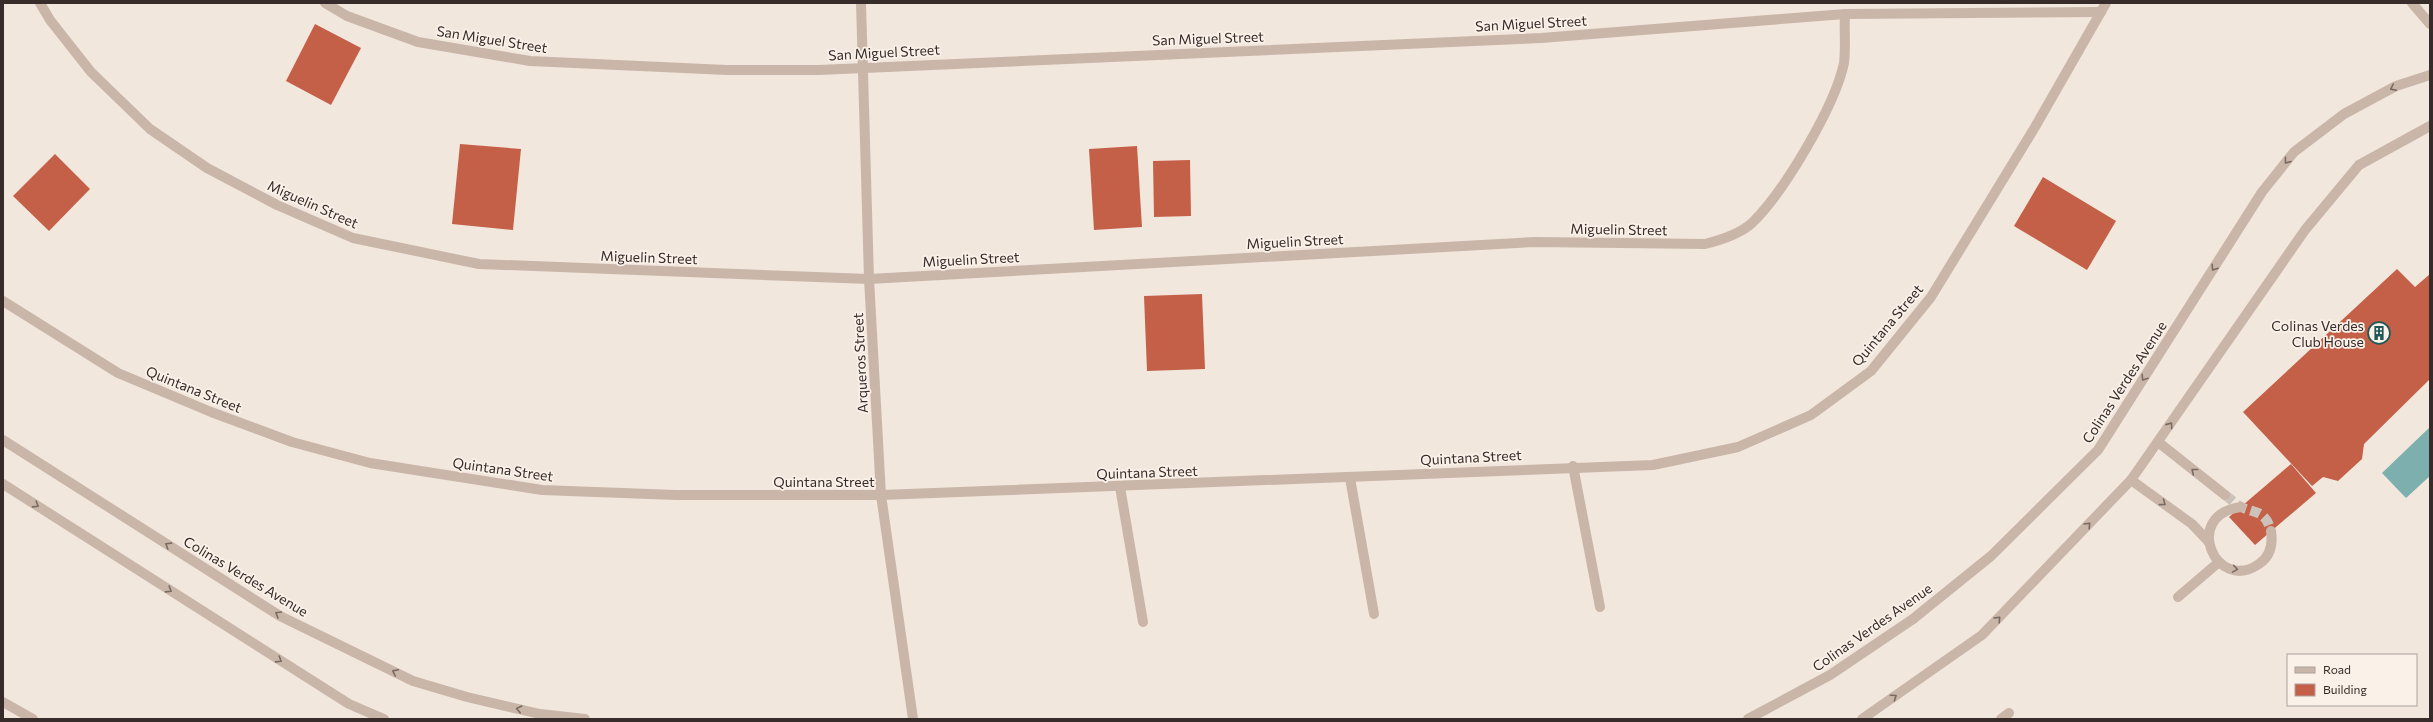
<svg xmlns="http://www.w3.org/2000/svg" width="2433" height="722" viewBox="0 0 2433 722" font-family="Commissioner,sans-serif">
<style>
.water{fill:#7cafae}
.building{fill:#c56048}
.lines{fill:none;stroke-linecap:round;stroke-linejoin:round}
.minor-tunnel{stroke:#cdc2b9;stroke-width:10;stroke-dasharray:10 5;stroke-linecap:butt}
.minor{stroke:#cab6a9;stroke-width:10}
.oneway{stroke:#796a63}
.labels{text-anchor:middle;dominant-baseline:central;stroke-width:3.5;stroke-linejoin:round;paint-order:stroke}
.street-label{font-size:14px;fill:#372c29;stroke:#faf1e9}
.poi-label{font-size:14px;fill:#372c29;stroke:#faf1e9;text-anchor:end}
</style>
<rect width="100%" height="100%" fill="#f2e7dd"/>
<polygon class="water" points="2430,427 2430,476 2406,498 2382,473"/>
<g class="building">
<polygon points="315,24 361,48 331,105 286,81"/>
<polygon points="460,144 521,149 513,230 452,224"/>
<polygon points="1137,146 1142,227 1094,230 1089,149"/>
<polygon points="55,154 90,189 49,231 13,196"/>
<polygon points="1190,160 1191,216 1154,217 1153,161"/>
<polygon points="2043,177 2116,221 2087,270 2014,226"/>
<polygon points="2397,269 2415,287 2430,274 2430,379 2364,444 2362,459 2338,481 2323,477 2312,486 2243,412"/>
<polygon points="1202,294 1205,369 1147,371 1144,296"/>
<polygon points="2291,464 2316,493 2255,545 2229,517"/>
</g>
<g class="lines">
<path class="minor-tunnel" d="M2225,495C2230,498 2235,504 2241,507C2257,514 2265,510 2271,531"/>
<g class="minor">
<path d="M40,3L50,20L91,72L150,129L207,168L277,205L353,238L479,264L869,279L1535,242L1705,244C1721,240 1740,234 1752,223C1784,192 1835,106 1844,63C1846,48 1844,30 1845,14"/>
<polyline points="325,3 347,16 418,42 530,61 727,70 819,70 1541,38 1845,14 2101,12"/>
<polyline points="861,3 869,279 881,495 913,719"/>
<polyline points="2412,3 2430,24"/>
<polyline points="3,301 118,373 211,412 292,442 370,463 542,490 676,495 881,495 1653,465 1738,447 1811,415 1871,371 1931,297 2035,127 2106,3"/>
<polyline points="3,440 280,616 413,681 467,697 540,714 585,719"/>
<polyline points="2158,442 2225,495"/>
<polyline points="1573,466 1600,607"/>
<polyline points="1350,478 1374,614"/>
<polyline points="2131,480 2192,524 2209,542"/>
<polyline points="3,484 349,704 384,719"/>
<polyline points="1120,487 1143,622"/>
<path d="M2241,507C2181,515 2216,594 2259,564C2271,556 2273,544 2271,531"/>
<polyline points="2178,597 2219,562"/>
<polyline points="3,702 33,719"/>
<polyline points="1748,719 1830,675 1913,619 1991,556 2098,450 2262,192 2294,152 2344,114 2396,86 2430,75"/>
<polyline points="1862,719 1982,635 2131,480 2305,230 2359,165 2430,126"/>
<polyline points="2001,719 2009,713"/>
</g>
</g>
<defs><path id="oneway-chevron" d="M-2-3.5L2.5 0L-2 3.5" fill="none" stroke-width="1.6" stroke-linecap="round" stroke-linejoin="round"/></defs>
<g class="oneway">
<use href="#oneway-chevron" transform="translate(2393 88) rotate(154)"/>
<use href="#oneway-chevron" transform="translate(2287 161) rotate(128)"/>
<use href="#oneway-chevron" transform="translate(2214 268) rotate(123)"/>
<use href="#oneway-chevron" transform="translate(2144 378) rotate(123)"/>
<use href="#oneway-chevron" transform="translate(2170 425) rotate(-55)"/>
<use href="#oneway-chevron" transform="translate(2194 471) rotate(-141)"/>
<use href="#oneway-chevron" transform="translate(2163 503) rotate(36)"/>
<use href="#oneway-chevron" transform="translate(36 505) rotate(32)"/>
<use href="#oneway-chevron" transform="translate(2088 525) rotate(-46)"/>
<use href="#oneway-chevron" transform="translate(168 545) rotate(-148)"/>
<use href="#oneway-chevron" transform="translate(2235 569) rotate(9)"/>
<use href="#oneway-chevron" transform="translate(169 590) rotate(32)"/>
<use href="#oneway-chevron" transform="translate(278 614) rotate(-150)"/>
<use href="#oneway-chevron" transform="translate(1998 619) rotate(-46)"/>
<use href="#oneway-chevron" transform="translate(279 660) rotate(32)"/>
<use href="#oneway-chevron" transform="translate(395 672) rotate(-154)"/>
<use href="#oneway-chevron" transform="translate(1894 697) rotate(-35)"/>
<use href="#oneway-chevron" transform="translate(519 709) rotate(-167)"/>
</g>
<defs>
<g id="building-ring" transform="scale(1.15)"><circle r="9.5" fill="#faf1e9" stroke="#1e5858" stroke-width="1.5"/><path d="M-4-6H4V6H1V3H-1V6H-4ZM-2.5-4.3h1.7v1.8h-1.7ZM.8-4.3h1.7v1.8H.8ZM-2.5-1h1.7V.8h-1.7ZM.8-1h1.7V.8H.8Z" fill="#1e5858"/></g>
</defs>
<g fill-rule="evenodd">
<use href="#building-ring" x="2379" y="333"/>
</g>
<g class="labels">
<g class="street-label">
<text transform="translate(1531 23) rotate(-3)">San Miguel Street</text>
<text transform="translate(1208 38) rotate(-2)">San Miguel Street</text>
<text transform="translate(492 39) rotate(9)">San Miguel Street</text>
<text transform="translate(884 52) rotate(-3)">San Miguel Street</text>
<text transform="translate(313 204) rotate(24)">Miguelin Street</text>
<text transform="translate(1619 229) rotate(1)">Miguelin Street</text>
<text transform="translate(1295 241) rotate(-3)">Miguelin Street</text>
<text transform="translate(649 257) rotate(2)">Miguelin Street</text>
<text transform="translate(971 259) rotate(-3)">Miguelin Street</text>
<text transform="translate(1887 325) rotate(-50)">Quintana Street</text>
<text transform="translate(860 363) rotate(-93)">Arqueros Street</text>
<text transform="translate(2124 382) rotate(-57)">Colinas Verdes Avenue</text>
<text transform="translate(194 389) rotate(22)">Quintana Street</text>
<text transform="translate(1471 457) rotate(-3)">Quintana Street</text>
<text transform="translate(503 469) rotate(8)">Quintana Street</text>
<text transform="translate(1147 472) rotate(-2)">Quintana Street</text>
<text x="824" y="481">Quintana Street</text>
<text transform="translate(246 576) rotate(31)">Colinas Verdes Avenue</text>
<text transform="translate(1872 627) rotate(-35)">Colinas Verdes Avenue</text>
</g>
<g class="poi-label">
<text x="2364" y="325">Colinas Verdes<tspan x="2364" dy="16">Club House</tspan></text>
</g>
</g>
<rect width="2433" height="722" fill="none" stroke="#372c29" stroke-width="8"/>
<rect x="2287" y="654" width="130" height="52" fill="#faf1e9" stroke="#aca29c"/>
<rect x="2295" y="667" width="20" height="6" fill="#cab6a9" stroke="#aca29c"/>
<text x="2323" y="674" font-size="12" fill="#372c29">Road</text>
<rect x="2295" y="684" width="20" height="12" fill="#c56048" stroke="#aca29c"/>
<text x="2323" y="694" font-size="12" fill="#372c29">Building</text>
</svg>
